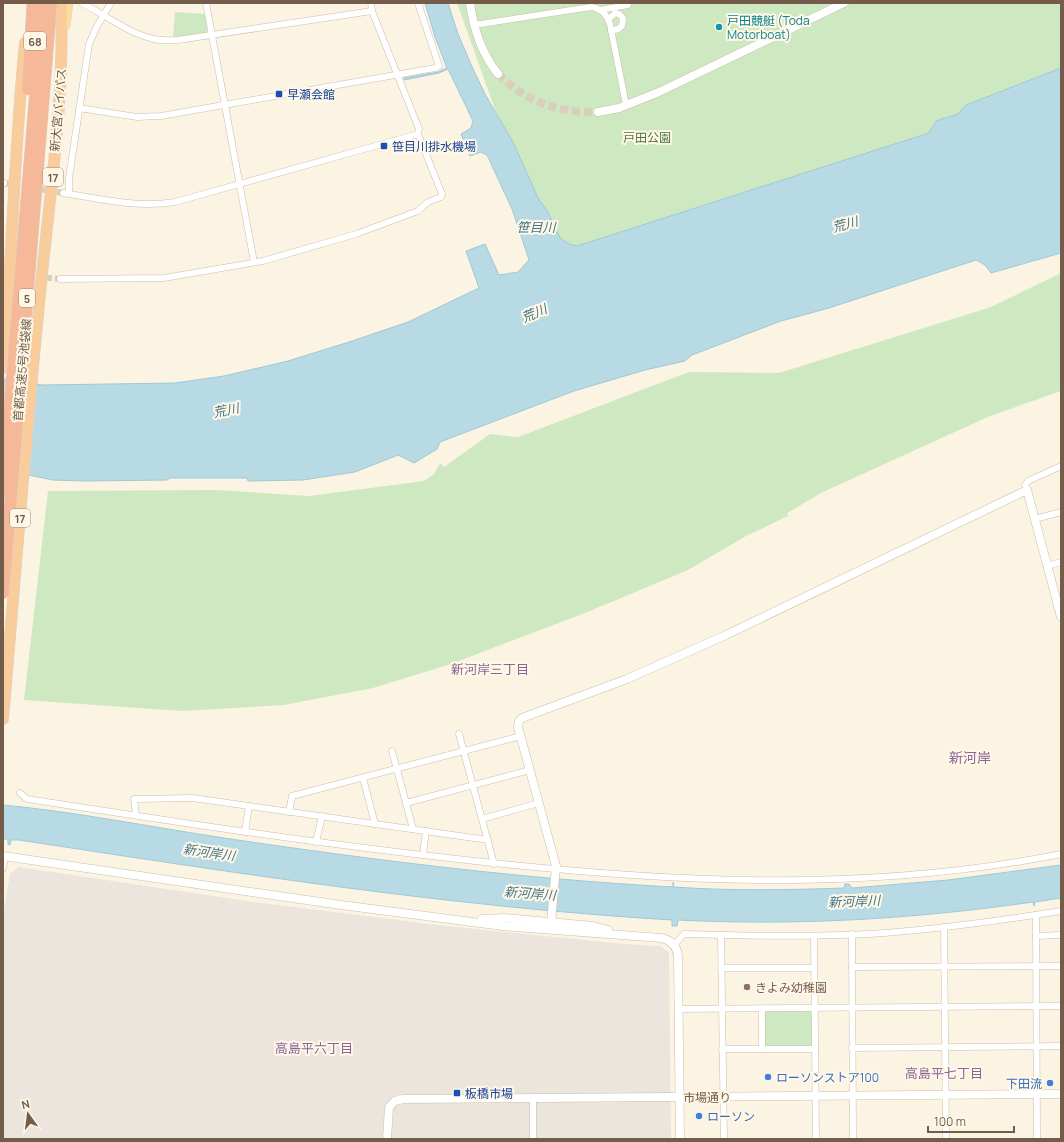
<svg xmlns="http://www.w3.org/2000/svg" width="1064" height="1142" viewBox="0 0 1064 1142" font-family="Manrope,'Noto Sans JP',sans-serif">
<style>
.industrial{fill:#ebe5dd}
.green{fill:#cee9c1}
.water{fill:#b8dae5;stroke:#9ec9d6}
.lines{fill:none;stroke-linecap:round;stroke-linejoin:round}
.minor-tunnel{stroke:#dacebc;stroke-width:6;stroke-dasharray:6 3;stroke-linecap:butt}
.tertiary-tunnel{stroke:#dacebc;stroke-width:8;stroke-dasharray:8 4;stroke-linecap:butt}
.minor-casing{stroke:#cdbca9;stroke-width:7}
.tertiary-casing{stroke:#cdbca9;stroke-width:9}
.primary-casing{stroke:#dbd5d0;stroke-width:11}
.trunk-casing{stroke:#dbd5d0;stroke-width:12}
.minor{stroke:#fff;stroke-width:6}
.tertiary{stroke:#fff;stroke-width:8}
.primary{stroke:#fade9c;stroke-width:10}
.trunk{stroke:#f8cc9b;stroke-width:11}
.motorway-bridge-casing{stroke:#dbd5d0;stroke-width:13;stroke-linecap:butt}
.motorway-bridge{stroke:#f5b99a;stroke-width:12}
.culture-dot{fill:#0f9aa8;stroke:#fff8e8;stroke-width:1.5}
.transit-dot{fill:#1a4fb4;stroke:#fff8e8;stroke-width:1.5}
.education-dot{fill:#8d6e63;stroke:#fff8e8;stroke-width:1.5}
.shop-dot{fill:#3f7fe0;stroke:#fff8e8;stroke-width:1.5}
.labels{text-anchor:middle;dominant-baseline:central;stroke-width:4;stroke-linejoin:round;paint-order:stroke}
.shield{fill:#fff8e8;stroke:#9d8b79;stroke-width:1}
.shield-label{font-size:11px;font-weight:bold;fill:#735c49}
.culture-label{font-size:12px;fill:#0d838f;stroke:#fff8e8;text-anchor:start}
.transit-label{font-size:12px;fill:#164399;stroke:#fff8e8;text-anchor:start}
.street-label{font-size:12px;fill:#735c49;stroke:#fff8e8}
.park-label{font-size:12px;fill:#4d7842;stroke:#fff8e8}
.education-label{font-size:12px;fill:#785e54;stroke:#fff8e8;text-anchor:start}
.shop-label{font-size:12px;fill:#366cbe;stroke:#fff8e8;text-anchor:start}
.water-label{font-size:13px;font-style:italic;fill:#437586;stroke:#fff8e8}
.neighbourhood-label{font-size:13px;fill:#8a6596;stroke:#fff8e8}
.quarter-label{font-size:14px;fill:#8a6596;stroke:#fff8e8}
</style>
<rect width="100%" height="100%" fill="#fcf4e2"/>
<polygon class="industrial" points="19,867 254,902 437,925 623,944 661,946 669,953 671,1139 3,1139 3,915 10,874"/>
<g class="green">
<polygon points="457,3 1061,3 1061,160 563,300"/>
<polygon points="175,12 205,14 208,33 173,37"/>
<polygon points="1061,273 1061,391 990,416 823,492 787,513 788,516 746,536 688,570 585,613 451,664 373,688 284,705 182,711 24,700 48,491 215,490 309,496 424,481 434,474 440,463 444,467 490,434 518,437 689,372 779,373 991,307"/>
<polygon points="766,1011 810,1011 812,1013 812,1044 810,1046 766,1046 764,1044 764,1013"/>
</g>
<g class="water">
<polygon points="425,3 448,3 458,34 473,69 485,94 514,144 538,198 548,212 560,238 569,244 577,246 929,133 936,121 958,114 966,105 1061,68 1061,253 991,273 985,265 976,260 829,308 781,321 692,355 685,361 645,370 574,391 440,442 437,449 414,463 398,455 355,472 303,480 248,481 247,478 170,478 167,480 85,481 53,480 3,470 3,379 43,385 175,383 224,376 288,361 349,342 408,322 479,288 466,251 485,244 499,275 518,272 529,260 512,209 487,155 481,152 470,156 461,134 471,128 473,121 448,69 439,73 404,80 404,78 438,72 447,68 435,37"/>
<path d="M3,805C77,812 151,827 224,838C373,860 523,879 673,887V882L674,887C731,891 787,890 844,888L845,884H849L852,888L948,880L1061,865V898L1035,902L1034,906L1033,902C915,919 797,926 678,920L677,926H672V920C453,907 235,873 19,840H11L10,845L8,844V839H3Z"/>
</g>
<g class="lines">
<g class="minor-tunnel">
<polyline points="4,183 63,193"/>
<polyline points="28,276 60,279"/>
</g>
<path class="tertiary-tunnel" d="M498,74C528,102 557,113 598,112"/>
<g class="minor-casing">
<g id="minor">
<path d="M82,3C103,14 130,34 154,39C162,41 170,40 178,40L372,11"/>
<polyline points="206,3 254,262"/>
<polyline points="600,10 628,5"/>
<polyline points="608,20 615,13 619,14 623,18 622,26 618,29 611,31"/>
<path d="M474,25L591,7C601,8 607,15 610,24L626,105"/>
<polyline points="79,108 137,117 161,116 435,68 439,66 418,3"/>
<polyline points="3,183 4,183"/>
<path d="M63,193C100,199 138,208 175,202L418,134"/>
<polyline points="69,194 69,178 89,44 97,26 111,3"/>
<polyline points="60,279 164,278 263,261 356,234 418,211 428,202 441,197 442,194 418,134 419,129 372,11 371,3"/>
<polyline points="1027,490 1025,485 1028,481 1061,466"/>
<polyline points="1035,519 1061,512"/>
<polyline points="1047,566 1061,562"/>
<polyline points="459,734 494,864"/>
<polyline points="392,751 413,829"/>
<polyline points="363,778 375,824"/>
<path d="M20,793L27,799C170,821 313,843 457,859C658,882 861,894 1061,854"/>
<polyline points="406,803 530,770"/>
<polyline points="289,812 292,796 521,736"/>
<polyline points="136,815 134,799 193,798 488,840"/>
<polyline points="482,819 539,803"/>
<polyline points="245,832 249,806"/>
<polyline points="316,842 322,816"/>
<polyline points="423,855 426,831"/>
<polyline points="3,868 5,857"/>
<polyline points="1036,915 1037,1139"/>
<polyline points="944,927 946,1139"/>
<polyline points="852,934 853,1139"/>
<polyline points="721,935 724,1139"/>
<polyline points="814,936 816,1139"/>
<polyline points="1036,936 1061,935"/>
<path d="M674,945L684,934C746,936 807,937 869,934C933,930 997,921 1061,911"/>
<polyline points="852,967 1061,966"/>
<polyline points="721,968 814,968"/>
<polyline points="678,1009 1061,1006"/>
<polyline points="762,1009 762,1049"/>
<polyline points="852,1048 1061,1046"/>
<polyline points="722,1049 815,1049"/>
<polyline points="533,1139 533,1098"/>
</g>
</g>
<g class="tertiary-casing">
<g id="tertiary">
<path d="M470,3C474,30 481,52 498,74"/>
<polyline points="598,112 619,108 659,92 844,3"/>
<path d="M3,856L341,905L503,926L661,938C671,940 677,946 678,956L680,1139"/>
<polyline points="482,919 504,918 593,926 608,930"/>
<polyline points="551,923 556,866 518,727 519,721 522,718 627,679 726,635 1027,490 1061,617"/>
<polyline points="387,1139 389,1107 395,1101 403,1099 1061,1094"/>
</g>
</g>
<g class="primary-casing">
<polyline id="primary" points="65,25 68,3"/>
</g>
<g class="trunk-casing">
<g id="trunk">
<path d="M3,368C12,260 14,151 25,43"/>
<path d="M3,719C15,581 25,443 39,305C48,205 65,104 61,3"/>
</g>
</g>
<use href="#minor" class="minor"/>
<use href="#tertiary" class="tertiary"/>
<use href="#primary" class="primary"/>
<use href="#trunk" class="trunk"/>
<g class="motorway-bridge-casing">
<g id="motorway-bridge">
<polyline points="28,89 33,3"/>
<polyline points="3,491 43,3"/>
<polyline points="3,593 51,3"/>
</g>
</g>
<use href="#motorway-bridge" class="motorway-bridge"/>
</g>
<circle class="culture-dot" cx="719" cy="27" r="4"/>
<g class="transit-dot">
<rect x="275" y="90" width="8" height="8" rx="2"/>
<rect x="380" y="142" width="8" height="8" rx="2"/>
<rect x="453" y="1089" width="8" height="8" rx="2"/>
</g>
<circle class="education-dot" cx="747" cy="987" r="4"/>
<g class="shop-dot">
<circle cx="768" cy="1077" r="4"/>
<circle cx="1050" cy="1083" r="4"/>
<circle cx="699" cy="1116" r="4"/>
</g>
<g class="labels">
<g class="shield">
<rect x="24" y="32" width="22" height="18" rx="3"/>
<rect x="43" y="168" width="20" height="18" rx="3"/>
<rect x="19" y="289" width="16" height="18" rx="3"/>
<rect x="10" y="509" width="20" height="18" rx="3"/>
</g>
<g class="shield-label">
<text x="35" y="41">68</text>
<text x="53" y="177">17</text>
<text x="27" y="298">5</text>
<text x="20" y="518">17</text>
</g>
<g class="culture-label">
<text x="727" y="20">戸田競艇 (Toda<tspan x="727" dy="14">Motorboat)</tspan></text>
</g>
<g class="transit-label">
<text x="287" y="94">早瀬会館</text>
<text x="392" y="146">笹目川排水機場</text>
<text x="465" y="1093">板橋市場</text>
</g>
<g class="street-label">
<text transform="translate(58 110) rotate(-85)">新大宮バイパス</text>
<text transform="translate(22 370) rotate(-85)">首都高速5号池袋線</text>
<text x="707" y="1097">市場通り</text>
</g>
<g class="park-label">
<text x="647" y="137">戸田公園</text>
</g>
<g class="education-label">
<text x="755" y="987">きよみ幼稚園</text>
</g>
<g class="shop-label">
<text x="776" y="1077">ローソンストア100</text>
<text x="1042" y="1083" text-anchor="end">下田流</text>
<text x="707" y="1116">ローソン</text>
</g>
<g class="water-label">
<text transform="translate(845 224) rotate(-15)">荒川</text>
<text x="536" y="227">笹目川</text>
<text transform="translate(534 313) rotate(-23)">荒川</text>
<text transform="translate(226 410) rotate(-12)">荒川</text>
<text transform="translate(209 852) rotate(8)">新河岸川</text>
<text transform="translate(530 893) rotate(4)">新河岸川</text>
<text transform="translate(854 901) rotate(-2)">新河岸川</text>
</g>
<g class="neighbourhood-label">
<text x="490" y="669">新河岸三丁目</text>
<text x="314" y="1048">高島平六丁目</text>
<text x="944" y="1073">高島平七丁目</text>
</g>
<g class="quarter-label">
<text x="970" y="757">新河岸</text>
</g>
</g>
<rect width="1064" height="1142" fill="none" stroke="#735c49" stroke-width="8"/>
<g transform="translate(28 1114) rotate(346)" stroke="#fff8e8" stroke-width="3" paint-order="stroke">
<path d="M0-3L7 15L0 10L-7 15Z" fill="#735c49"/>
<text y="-6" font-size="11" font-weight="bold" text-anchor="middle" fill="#735c49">N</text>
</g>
<path d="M928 1126v6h86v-6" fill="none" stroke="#735c49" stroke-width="2"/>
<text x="934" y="1126" font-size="12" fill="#735c49" stroke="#fff8e8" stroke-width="3" paint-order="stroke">100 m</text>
</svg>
